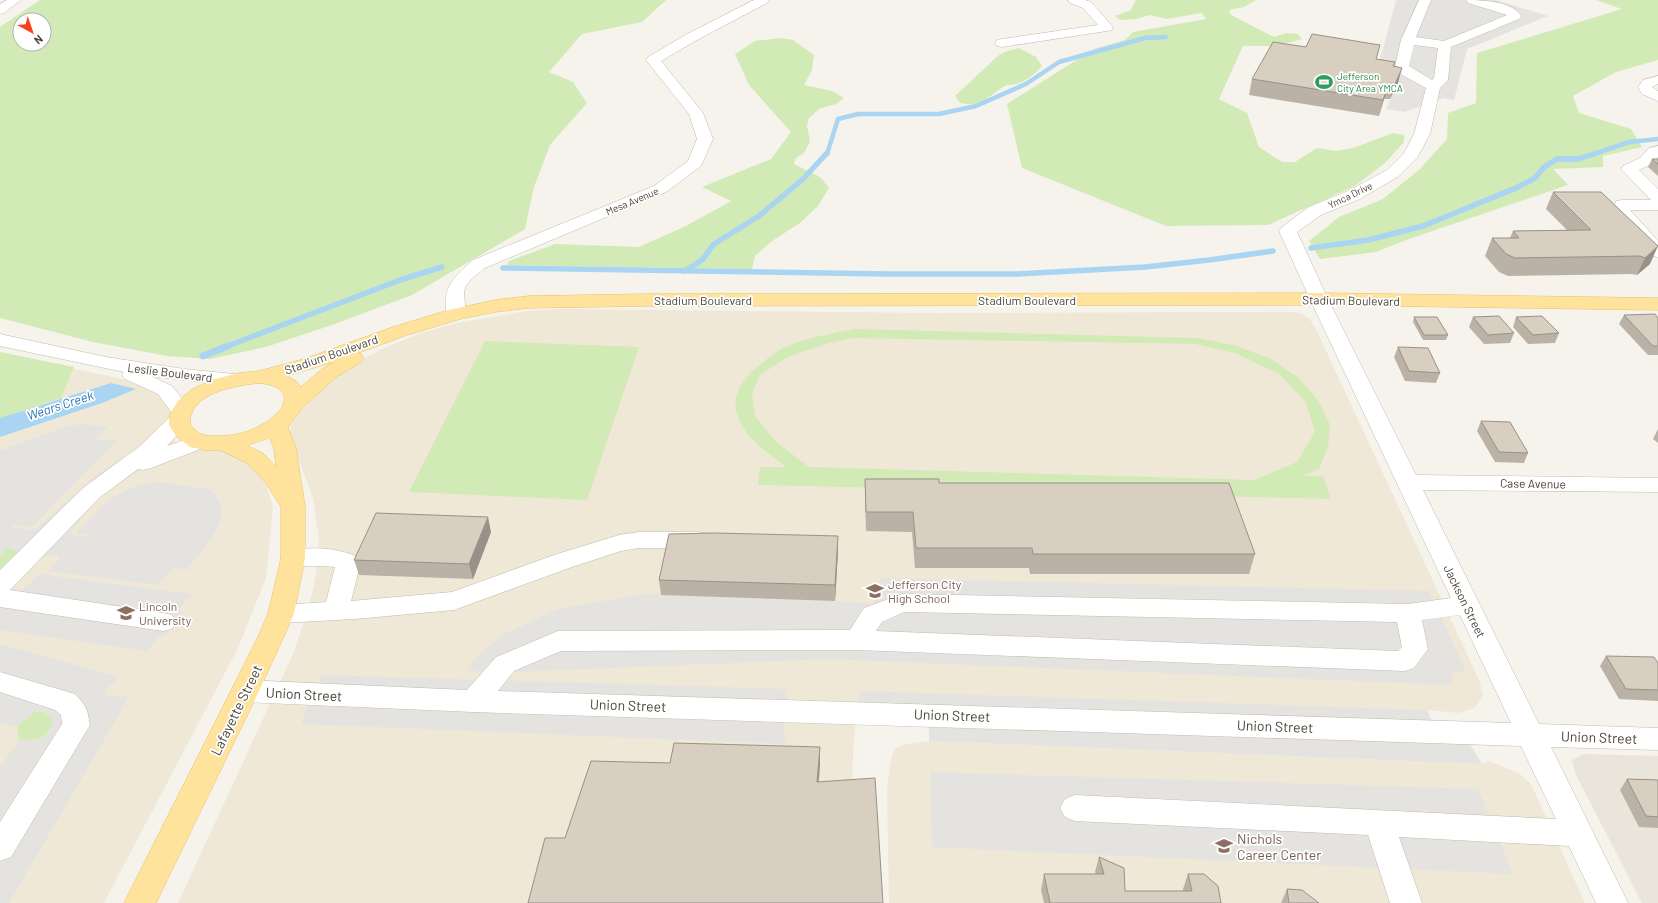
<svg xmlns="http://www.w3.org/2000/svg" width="1658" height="903" viewBox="0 0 1658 903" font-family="Barlow,sans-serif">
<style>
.residential{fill:#eae5da}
.education{fill:#efe8d6}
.green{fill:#d2eab5;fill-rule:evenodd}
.parking{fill:#e5e3e0}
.water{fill:#a9d4f2}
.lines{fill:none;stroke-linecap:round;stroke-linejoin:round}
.stream-far2{stroke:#a9d4f2;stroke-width:4.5}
.stream-far1{stroke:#a9d4f2;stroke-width:5.5}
.stream{stroke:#a9d4f2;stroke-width:7}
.minor-casing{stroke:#c2bbae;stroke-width:1}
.major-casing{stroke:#e6c16a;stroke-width:1}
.minor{fill:#fff;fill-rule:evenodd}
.major{fill:#ffe39c;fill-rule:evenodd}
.wall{fill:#bab2a6}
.shaded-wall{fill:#979187}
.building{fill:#d8cfc1;stroke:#979187}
.labels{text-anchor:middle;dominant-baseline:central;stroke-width:3.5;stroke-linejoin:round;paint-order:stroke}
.far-leisure-label{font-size:10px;fill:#27864d;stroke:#fff;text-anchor:start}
.far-street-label{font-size:10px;fill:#4b4439;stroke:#fff}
.street-label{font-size:12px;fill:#4b4439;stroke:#fff}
.education-label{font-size:12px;fill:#785e54;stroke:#fff;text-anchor:start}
.water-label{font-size:13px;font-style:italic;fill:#2e7ab2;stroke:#fff}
.near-street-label{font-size:14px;fill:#4b4439;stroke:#fff}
.near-education-label{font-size:14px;fill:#785e54;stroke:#fff;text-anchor:start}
</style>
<rect width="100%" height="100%" fill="#f6f3ec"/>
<polygon class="residential" points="1584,754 1658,756 1658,903 1642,903 1575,773 1572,760"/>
<g class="education">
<polygon points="561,309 936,313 1289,312 1299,313 1309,318 1315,327 1480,682 1483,696 1475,708 1458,713 1427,710 857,703 853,756 849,903 178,903 293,654 309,606 316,575 319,540 313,498 290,436 291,425 301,410 333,378 353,364 384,348 421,333 457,323 527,311"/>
<polygon points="0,353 122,379 154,391 169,404 175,442 227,452 242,457 264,479 273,506 266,578 238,648 104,903 0,903"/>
<polygon points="929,741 1482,764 1490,761 1520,774 1531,784 1585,903 889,903 887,790 890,765 894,749 906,744"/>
</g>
<g class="green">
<path d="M40,0H666L642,22L582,34L549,72L573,82L587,103L550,145L534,187L525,229L412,295L332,325L266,347L210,359L167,356L93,342L0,318V27ZM20,20H44V44H20Z"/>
<polygon points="1136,0 1256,0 1244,7 1229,10 1231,15 1274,37 1286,33 1298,34 1302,39 1276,46 1243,46 1219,99 1247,113 1259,147 1282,162 1295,162 1317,148 1336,151 1353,148 1393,133 1404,135 1404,142 1385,163 1355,186 1268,225 1166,226 1022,168 1007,104 1094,49 1125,40 1133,32 1206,19 1202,13 1166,19 1150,15 1136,19 1120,20 1115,16 1131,10"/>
<polygon points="1596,0 1658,0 1658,60 1616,72 1573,96 1579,113 1631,129 1642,147 1603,156 1603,167 1553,169 1568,185 1406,240 1376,252 1320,259 1309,241 1339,217 1383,199 1420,169 1447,139 1448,113 1476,103 1477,53 1622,9"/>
<polygon points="781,38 793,40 814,55 812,70 804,85 832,91 844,98 836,104 819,109 809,118 807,126 810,142 804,153 796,158 794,164 820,177 829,188 818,206 800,223 772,241 755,256 752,269 507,265 509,261 555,244 639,247 686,226 731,201 702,187 771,159 791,132 749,85 735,54 755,41"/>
<path d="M1019,48L1036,57L1042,66C1035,74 1027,80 1017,84C1013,85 1008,84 1005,86C987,96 983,108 960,103L955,96L999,55L1007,51Z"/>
<path d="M855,329L1197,338L1234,345L1271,359L1299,378L1319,402L1330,425L1328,447L1319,469L1302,476H1323L1331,499L758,485L760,467H786C772,456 757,446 747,433C725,403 737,383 762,363C770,356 780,349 790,345C810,337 834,333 855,329ZM853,338L1195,344L1235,353L1279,374L1306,402L1315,432L1297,462L1254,480L809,467L775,441L755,416L752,394L760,375L787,357L826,344Z"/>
<polygon points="485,341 639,347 587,500 409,492"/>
<polygon points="0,352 74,367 61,398 0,418"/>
<polygon points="11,548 17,552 16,556 0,572 0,555 5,550"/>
<path d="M39,711C58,714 56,731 41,738C35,741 26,740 19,740L17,727L33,713Z"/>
</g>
<g class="parking">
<polygon points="1399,0 1496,0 1548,16 1467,49 1454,100 1443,98 1404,112 1386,109 1401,75 1384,70 1379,63 1396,1"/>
<polygon points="82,424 108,427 96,439 117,441 32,527 14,525 11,527 30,530 37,528 86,484 107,467 136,451 153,464 127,478 103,494 72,529 70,533 74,536 92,537 91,535 76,533 107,501 130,488 143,484 157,482 208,489 214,493 221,505 221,520 213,536 187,570 173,568 158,585 48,571 59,559 59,556 56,555 49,556 41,559 15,585 14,588 16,590 21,590 27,586 39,574 191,594 180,608 180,612 184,614 167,634 157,638 147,651 0,630 0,572 16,556 17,552 10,548 5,550 0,555 0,451 64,427"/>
<polygon points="882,578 1429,591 1466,671 1451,673 1453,685 828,659 513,672 467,671 478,655 502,635 558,609 648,593 661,595 835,601 873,604"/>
<polygon points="0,644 119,677 106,690 105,694 108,696 129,697 9,903 0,903 0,768 19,740 39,739 43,738 46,735 53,723 50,714 39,711 33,713 17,727 0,722"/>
<polygon points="322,675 786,689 789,711 315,692"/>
<polygon points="861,691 1427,710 1433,723 857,703"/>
<polygon points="307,706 783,721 786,744 301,724"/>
<polygon points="929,726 1470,744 1482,764 929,741"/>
<polygon points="930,772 1478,789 1513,874 932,847"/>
</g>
<polygon class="water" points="111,383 136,389 102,403 0,437 0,418"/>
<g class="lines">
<g class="stream-far2">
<polyline points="827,154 838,119 858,114 939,114 976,106 1026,84 1059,62 1145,38 1166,37"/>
<polyline points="1594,154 1629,142 1658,139"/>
</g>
<g class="stream-far1">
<polyline points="1311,248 1368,240 1423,226 1516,188 1535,178 1544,167 1557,159 1578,159 1597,153"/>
<polyline points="503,268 888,274 1017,274 1145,267 1209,260 1273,251"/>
<polyline points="685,271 702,260 714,244 759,216 803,179 827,153"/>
<polyline points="225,347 400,280 442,267"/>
</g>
<polyline class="stream" points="203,356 228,346"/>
<g class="minor-casing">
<g id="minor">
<polygon points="7,0 21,0 4,13 0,14 0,4"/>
<path d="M754,0H769L767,3L697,40L661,61L703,113L713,139L701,166L666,192L485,268C479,273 470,279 466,286C461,296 469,309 463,318L456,320L449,318C446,313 446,309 446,303C445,283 459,273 473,260L654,186L688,161L697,139L689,114L646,60L648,57L687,34Z"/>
<polygon points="1068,0 1085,0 1091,2 1113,27 1112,30 1107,31 1002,47 997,46 995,43 997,40 1002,39 1098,25 1083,8 1070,3"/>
<path d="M1419,0H1431L1416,37L1444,41L1507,15L1468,3L1466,0C1481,0 1513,1 1521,16L1519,19L1451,47L1448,80L1440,88L1430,134L1417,158L1399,176L1360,199L1321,215L1297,232L1328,299L1416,475L1658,478V492L1423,490L1539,724L1658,728V750L1551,747L1628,903H1596L1569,846L1399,837L1422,903H1390L1368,835L1075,821L1065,817L1060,808L1065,799L1075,795L1556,819L1521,746L473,712L245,702L235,698L231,691L235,684L245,680L467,690L496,657L558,631L850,630L864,608L902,594L1408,604L1451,598L1310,299L1279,231L1282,227L1309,207L1348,191L1387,170L1404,153L1414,134L1426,88L1402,75L1395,67L1401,40ZM1414,45L1438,48L1434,78L1432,80L1409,66ZM904,612L1397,622L1402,647L1398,651L876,631L882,622ZM1460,615L1511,723L498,691L514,671L561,651L857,650L1405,671L1414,668L1428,649L1422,620Z"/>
<polygon points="1658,76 1658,84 1652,87 1658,91 1658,101 1642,94 1638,87 1643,80"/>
<polygon points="1658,146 1658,157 1652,164 1639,170 1658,189 1658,210 1630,210 1658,241 1658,257 1652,256 1613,210 1616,201 1622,200 1651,200 1621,169 1623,166 1640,158 1649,148"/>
<polygon points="0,334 106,357 184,369 234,374 241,376 244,380 241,384 234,386 151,376 172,386 192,411 188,416 183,417 189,422 167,446 198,435 206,437 209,442 206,447 151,468 143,470 138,469 99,498 10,590 163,613 172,615 176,622 172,629 163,631 0,607 0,570 83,488 140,446 170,417 176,416 174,416 158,394 125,379 122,375 124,372 0,346"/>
<path d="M639,532H698L706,534L710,540L706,546L698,548H639L621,551L572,567L454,610L355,619L281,623L272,621L268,614L272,607L281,605L326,602L335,567C318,564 301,569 284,564L281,558L284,552C307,546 334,547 356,556L360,565L351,601L452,592L554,555L619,535Z"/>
<path d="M0,672L75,694C86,705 88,710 90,725L11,857L0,861V822L62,724L61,715L55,710L0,692Z"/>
</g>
</g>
<g class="major-casing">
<path id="major" d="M1319,293L1658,298V310L1319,305L647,306L529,308L495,312L460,319L407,335L358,353L361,354L364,358L361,362L336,377L302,408L288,427L296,449L305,506V558L294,614L259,691L156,903H124L257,639L268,614L281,558V507L266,483L247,463L220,450H204L190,447L176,436L169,425V418L171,412L178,401L191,390L211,380L239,373L259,371L304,359L393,327L449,310L495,300L529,296L647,294ZM334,362L322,369L301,387L296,381L287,376ZM260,383C296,387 288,410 263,424C250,432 235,436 219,436C208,436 199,436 192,427C189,424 190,418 191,415C198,391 239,385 260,383ZM270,438L274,449L276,467L263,453L247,446Z"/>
</g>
<use href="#minor" class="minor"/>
<use href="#major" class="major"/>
</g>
<g class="wall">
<polygon points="1376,59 1395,62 1394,66 1398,83 1390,99 1384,99 1379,116 1249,95 1252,79"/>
<polygon points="1652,159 1658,159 1658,176 1648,167"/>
<polygon points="1553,192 1601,192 1650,264 1637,275 1632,274 1508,276 1499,272 1485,256 1492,238 1510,238 1513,231 1567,230 1546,209"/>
<polygon points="1624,315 1658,318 1658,355 1648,355 1619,324"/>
<polygon points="1414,317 1448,335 1446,340 1423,340 1413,322"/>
<polygon points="1473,317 1514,333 1510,343 1484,344 1469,327"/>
<polygon points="1516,317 1559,333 1555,343 1528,344 1513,327"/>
<polygon points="1398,347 1440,373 1436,383 1405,381 1394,357"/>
<polygon points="1481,421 1528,453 1524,463 1495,462 1477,431"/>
<polygon points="1658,429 1658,443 1653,439"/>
<polygon points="865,479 939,483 1255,554 1249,574 1030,574 1029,568 915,568 912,532 866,531 865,499"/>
<polygon points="491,532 473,579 359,575 354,560"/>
<polygon points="838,536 838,552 835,601 661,595 659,580"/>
<polygon points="1606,656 1658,663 1658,701 1619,699 1600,666"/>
<polygon points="1627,779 1658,780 1658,828 1639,827 1620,790"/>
<polygon points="1099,857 1125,891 1183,891 1183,889 1188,874 1221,903 1044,903 1041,890 1044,874 1096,874 1095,872"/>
<polygon points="1287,889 1319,903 1281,903"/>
</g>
<g class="shaded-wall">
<polygon points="1402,68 1398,83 1390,99 1395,84"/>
<polygon points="1389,84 1384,99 1379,116 1383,100"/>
<polygon points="1658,246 1650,264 1637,275 1645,258"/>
<polygon points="488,517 491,532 473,579 469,564"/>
<polygon points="838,536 838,552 835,601 835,585"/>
<polygon points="820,747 820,766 817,802 817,782"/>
</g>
<g class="building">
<polygon points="1312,34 1380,45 1376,59 1395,62 1393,66 1402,68 1395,84 1389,84 1383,100 1252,79 1273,42 1306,47"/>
<polygon points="1652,159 1658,159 1658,164"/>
<polygon points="1553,192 1601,192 1658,246 1645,258 1640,256 1515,258 1506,254 1492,238 1519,238 1513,231 1591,230"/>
<polygon points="1655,314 1658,318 1658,346 1653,346 1624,315"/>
<polygon points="1499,316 1514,333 1488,335 1473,317"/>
<polygon points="1542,316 1559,333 1533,335 1516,317"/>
<polygon points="1414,317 1437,317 1448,335 1424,335"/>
<polygon points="1398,347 1428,348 1440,373 1409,371"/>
<polygon points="1481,421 1510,422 1528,453 1499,452"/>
<polygon points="865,479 939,479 939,483 1229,483 1255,554 1033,554 1032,548 916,548 913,512 866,512"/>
<polygon points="376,513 488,517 469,564 354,560"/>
<polygon points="715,533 838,536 835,585 659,580 669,534"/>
<polygon points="1606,656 1654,657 1658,663 1658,690 1626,689"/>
<polygon points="674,743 820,747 817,782 875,778 883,903 528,903 545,838 565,838 591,761 670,763"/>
<polygon points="1627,779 1658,780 1658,817 1646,816"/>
<polygon points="1099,857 1124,868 1125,891 1192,891 1188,874 1204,874 1218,886 1221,903 1050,903 1044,874 1104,874"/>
<polygon points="1287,889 1302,890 1319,903 1289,903"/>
</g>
<defs>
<g id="stadium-bare" transform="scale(1.38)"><path d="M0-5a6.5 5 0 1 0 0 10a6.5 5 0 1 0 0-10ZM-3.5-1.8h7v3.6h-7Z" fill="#2e9e5b" stroke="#fff" stroke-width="2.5" paint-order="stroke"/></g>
<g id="school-bare" transform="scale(1.38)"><path d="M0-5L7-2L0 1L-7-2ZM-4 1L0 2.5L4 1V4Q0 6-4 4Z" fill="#8d6e63" stroke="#fff" stroke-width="2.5" paint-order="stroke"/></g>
<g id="university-bare" transform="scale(1.38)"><path d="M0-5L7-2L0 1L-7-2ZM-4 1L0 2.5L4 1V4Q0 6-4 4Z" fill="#8d6e63" stroke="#fff" stroke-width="2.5" paint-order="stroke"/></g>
</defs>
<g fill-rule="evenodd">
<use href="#stadium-bare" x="1324" y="82"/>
<use href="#school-bare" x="875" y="591"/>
<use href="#university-bare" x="126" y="613"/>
<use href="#school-bare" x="1224" y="846"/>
</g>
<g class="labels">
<g class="far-leisure-label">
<text x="1337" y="76">Jefferson<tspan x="1337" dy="12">City Area YMCA</tspan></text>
</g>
<g class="far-street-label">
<text transform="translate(1350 195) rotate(-26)">Ymca Drive</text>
<text transform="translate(632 201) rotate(-23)">Mesa Avenue</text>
</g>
<g class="street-label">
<text x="703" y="300">Stadium Boulevard</text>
<text x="1027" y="300">Stadium Boulevard</text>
<text transform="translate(1351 300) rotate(1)">Stadium Boulevard</text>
<text transform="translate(331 354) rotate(-19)">Stadium Boulevard</text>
<text transform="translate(170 372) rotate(7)">Leslie Boulevard</text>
<text transform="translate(1533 483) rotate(1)">Case Avenue</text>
<text transform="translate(1465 601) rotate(64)">Jackson Street</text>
</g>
<g class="education-label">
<text x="888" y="584">Jefferson City<tspan x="888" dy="14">High School</tspan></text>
<text x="139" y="606">Lincoln<tspan x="139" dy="14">University</tspan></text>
</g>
<g class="water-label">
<text transform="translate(60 405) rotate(-18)">Wears Creek</text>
</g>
<g class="near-street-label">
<text transform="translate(304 694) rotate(3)">Union Street</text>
<text transform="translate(628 705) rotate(2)">Union Street</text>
<text transform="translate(236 710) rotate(-64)">Lafayette Street</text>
<text transform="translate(952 715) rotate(2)">Union Street</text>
<text transform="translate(1275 726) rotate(2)">Union Street</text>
<text transform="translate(1599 737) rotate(2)">Union Street</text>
</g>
<g class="near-education-label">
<text x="1237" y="838">Nichols<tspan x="1237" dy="16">Career Center</tspan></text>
</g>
</g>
<g transform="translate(32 32) rotate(140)"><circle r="19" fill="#ffffff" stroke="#b7b4b0"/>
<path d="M0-3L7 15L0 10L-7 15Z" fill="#fc3f1d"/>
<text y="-6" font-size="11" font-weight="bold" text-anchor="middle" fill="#4b4439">N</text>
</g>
</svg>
